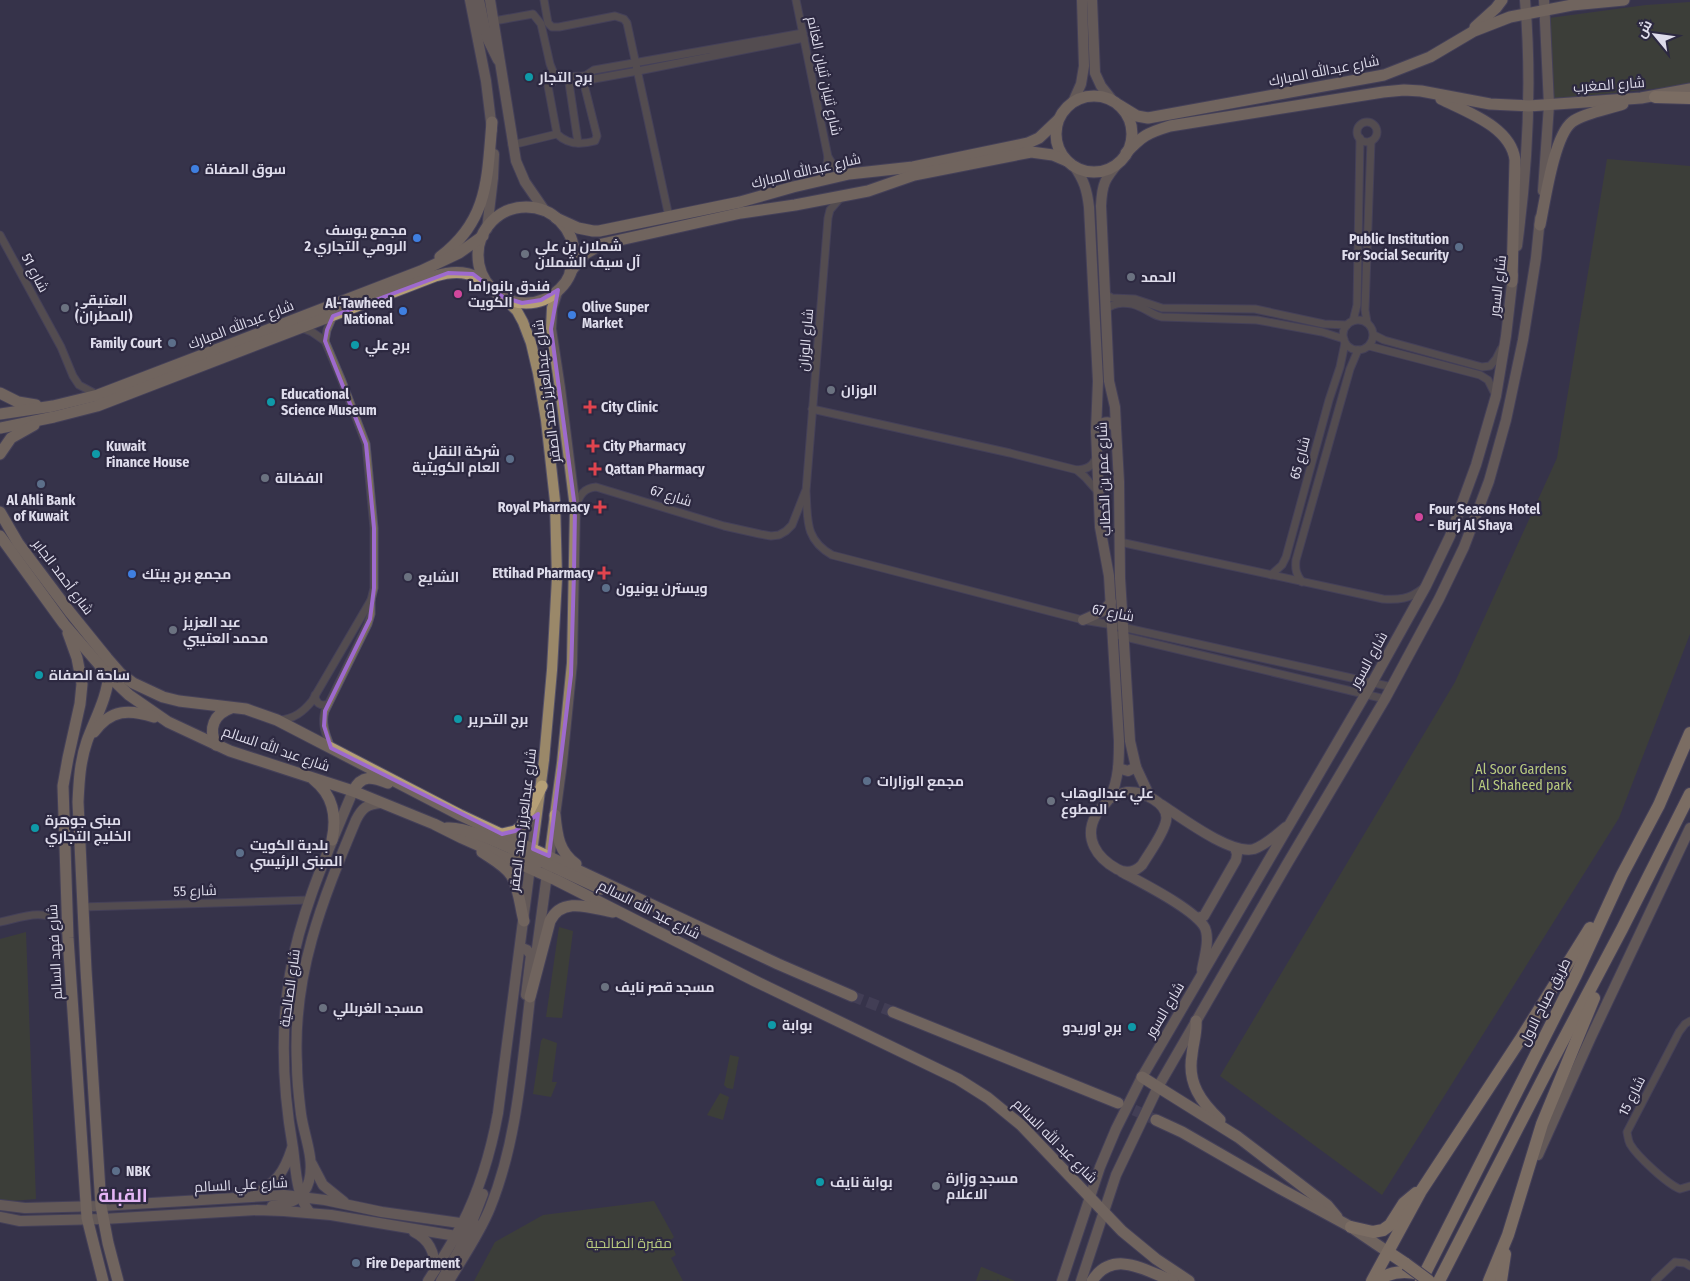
<svg xmlns="http://www.w3.org/2000/svg" width="1690" height="1281" viewBox="0 0 1690 1281" font-family="'Fira Sans Condensed',Cairo,sans-serif">
<style>
.green{fill:#434c24}
.lines{fill:none;stroke-linecap:round;stroke-linejoin:round}
.primary-tunnel{stroke:#504c63;stroke-width:11;stroke-dasharray:11 5.5;stroke-linecap:butt}
.street-casing{stroke:#555168;stroke-width:9}
.secondary-casing{stroke:#555168;stroke-width:12}
.primary-casing{stroke:#555168;stroke-width:13}
.highway-casing{stroke:#555168;stroke-width:14}
.street{stroke:#776c58;stroke-width:7}
.secondary{stroke:#9a8869;stroke-width:10}
.primary{stroke:#b59f76;stroke-width:11}
.highway{stroke:#ceb382;stroke-width:12}
.highway-bridge-casing{stroke:#555168;stroke-width:14;stroke-linecap:butt}
.highway-bridge{stroke:#ceb382;stroke-width:12}
.marked{fill:none;stroke:#9e6ace;stroke-width:4;stroke-linejoin:round}
.culture-dot{fill:#0f9aa8;stroke:#2d2941;stroke-width:2}
.shop-dot{fill:#3f7fe0;stroke:#2d2941;stroke-width:2}
.service-dot{fill:#5c6f8a;stroke:#2d2941;stroke-width:2}
.worship-dot{fill:#6b7280;stroke:#2d2941;stroke-width:2}
.hotel-dot{fill:#d1479c;stroke:#2d2941;stroke-width:2}
.health-dot{fill:#e0444e;stroke:#2d2941;stroke-width:2}
.labels{text-anchor:middle;dominant-baseline:central;stroke-width:4.5;stroke-linejoin:round;paint-order:stroke}
.street-label{font-size:14px;fill:#dedceb;stroke:#2d2941}
.poi-label{font-size:14px;font-weight:bold;fill:#dedceb;stroke:#2d2941;text-anchor:start}
.park-label{font-size:14px;fill:#b8ca7e;stroke:#2d2941}
.district-label{font-size:19px;font-weight:bold;fill:#e4b5f5;stroke:#2d2941}
</style>
<rect width="100%" height="100%" fill="#37334b"/>
<g class="green">
<polygon points="1690,2 1690,84 1662,88 1553,99 1549,18 1646,5"/>
<polygon points="1607,159 1690,166 1690,634 1619,818 1382,1195 1220,1076 1455,682 1557,458"/>
<polygon points="559,927 573,931 562,1018 546,1017"/>
<polygon points="26,932 36,1199 12,1201 0,1200 0,939"/>
<polygon points="543,1038 557,1043 552,1082 557,1082 551,1097 533,1094 541,1041"/>
<polygon points="730,1055 739,1057 733,1089 727,1088 724,1085"/>
<polygon points="720,1093 729,1097 723,1120 707,1115"/>
<polygon points="654,1201 674,1237 670,1241 676,1255 671,1258 683,1281 474,1281 495,1242 543,1215"/>
<polygon points="981,1267 982,1267 1015,1281 999,1281 998,1279 997,1281 986,1280 976,1281"/>
</g>
<g class="lines">
<g class="primary-tunnel">
<polyline points="852,996 893,1012"/>
<polyline points="1119,1103 1156,1120"/>
</g>
<g class="street-casing">
<g id="street">
<polyline points="544,0 548,23 552,27 559,27 615,16 624,19 627,23 669,217"/>
<polyline points="796,0 828,157 826,170 818,181"/>
<polyline points="494,21 533,14 541,24 550,64 556,79"/>
<polyline points="803,33 594,70 585,76 594,79 638,71 804,38"/>
<polyline points="568,76 578,143"/>
<path d="M582,76L597,136L595,141C581,145 568,145 557,134L548,86C559,75 570,77 585,76"/>
<circle cx="1367" cy="132" r="10"/>
<polyline points="512,145 557,134"/>
<polyline points="828,157 835,168 848,174"/>
<path d="M842,196L830,210L828,218L806,491C808,519 804,539 832,555L1083,620L1113,625L1392,687"/>
<polyline points="0,235 61,347 73,376 79,385 98,395"/>
<polyline points="1105,294 1112,298 1135,299 1162,308 1255,309 1324,324 1347,325"/>
<path d="M1106,310C1114,301 1130,302 1140,307C1148,310 1154,316 1162,317L1257,320L1322,332L1344,339"/>
<circle cx="1358" cy="335" r="15"/>
<polyline points="1353,321 1357,305 1360,138"/>
<polyline points="1367,322 1365,310 1371,141"/>
<polyline points="1374,335 1384,340 1482,367 1490,366 1496,359 1501,349"/>
<polyline points="325,341 327,330 333,316"/>
<polyline points="1369,346 1480,375 1488,380 1496,396"/>
<path d="M812,409L1010,453L1077,470C1087,469 1092,467 1096,458"/>
<polyline points="1077,470 1085,477 1099,493"/>
<path d="M576,505C580,495 584,488 596,487L724,526L760,534L771,536L779,535L786,531L792,525L805,492"/>
<path d="M1120,542L1383,599C1398,600 1410,599 1422,589"/>
<polyline points="1271,575 1282,565 1286,557 1329,400 1340,367 1345,343"/>
<path d="M1302,582C1296,574 1295,569 1296,560L1350,369L1358,350"/>
<polyline points="1113,634 1385,699"/>
<path d="M315,695C315,703 321,707 328,704"/>
<path d="M279,720C294,719 303,712 312,701L371,600L374,588V528L366,444L342,381L325,341L312,332L302,328"/>
<path d="M331,748C326,735 321,724 325,711L368,624L371,614V600"/>
<polyline points="82,907 309,900"/>
<path d="M0,922C17,919 46,907 59,923C62,925 64,930 66,933"/>
<path d="M1690,1021L1685,1024L1679,1032L1627,1132C1628,1137 1628,1140 1630,1144C1637,1156 1667,1184 1680,1189L1690,1186"/>
<polyline points="1655,1281 1675,1262 1685,1263 1690,1266"/>
</g>
</g>
<g class="secondary-casing">
<g id="secondary">
<polyline points="470,0 486,81 492,130"/>
<polyline points="479,0 487,38 498,60"/>
<polyline points="490,0 516,161 525,182 545,211"/>
<polyline points="1092,0 1095,73 1101,86 1113,101"/>
<polyline points="1073,102 1081,84 1084,66 1082,0"/>
<path d="M1119,162C1105,179 1102,183 1101,206L1109,381L1115,407L1116,428L1119,482L1120,578L1130,741L1136,767L1150,797"/>
<path d="M1074,166C1084,180 1087,190 1089,207L1098,381L1096,431L1100,527L1109,576L1119,741C1119,759 1119,780 1110,797C1107,804 1099,808 1096,815C1083,838 1097,858 1117,869C1126,874 1135,872 1142,865C1149,853 1163,835 1166,821C1170,803 1142,791 1127,792C1121,793 1115,796 1109,799"/>
<polyline points="1543,191 1549,105 1544,0"/>
<polyline points="487,229 493,178 494,154"/>
<path d="M1517,246C1528,164 1532,82 1525,0"/>
<path d="M1096,431C1100,421 1110,419 1116,428"/>
<polyline points="1083,620 1103,611 1111,602"/>
<polyline points="1118,768 1128,771 1136,767"/>
<path d="M1162,805C1182,818 1231,855 1254,849C1266,845 1276,835 1286,827"/>
<path d="M1122,872C1142,883 1196,910 1205,928C1210,940 1204,958 1202,970"/>
<polyline points="1197,918 1204,916 1236,860 1237,854 1235,848"/>
<polyline points="520,947 527,950 531,955 526,995"/>
<polyline points="535,963 562,763 572,663 575,508 560,388 551,329 552,308 558,290"/>
<polyline points="1538,1155 1591,1037 1690,828"/>
<polyline points="312,1164 323,1185 344,1202"/>
<path d="M254,1195C276,1183 284,1173 292,1148"/>
<polyline points="0,1205 25,1208 101,1206 284,1195 325,1200 382,1212 481,1226"/>
<path d="M272,1206C289,1204 304,1200 309,1181C315,1159 304,1136 301,1114C299,1098 297,1081 297,1065C292,975 322,901 356,820C362,808 367,804 381,803"/>
<path d="M310,1213C296,1195 296,1170 293,1148C283,1091 280,1031 290,974C301,910 328,851 353,791"/>
<polyline points="0,1217 20,1221 103,1219 257,1210 284,1211 331,1215 474,1239"/>
<polyline points="469,1230 483,1194"/>
<path d="M414,1232C430,1240 435,1253 435,1270"/>
<path d="M428,1281C440,1262 452,1244 462,1224C480,1189 491,1151 498,1113L544,760L552,670L557,578L555,501L546,420L538,373L531,343L523,322L517,311L503,297"/>
<polyline points="441,1281 459,1250 466,1234"/>
<path d="M449,1281C463,1257 480,1233 490,1208C518,1139 522,1062 531,990"/>
<polyline points="1062,1281 1100,1167 1116,1129 1142,1077 1372,683 1426,586 1450,536 1476,465 1496,396 1506,336 1513,275"/>
<polyline points="1081,1281 1116,1175 1158,1087 1287,864 1385,699 1439,599 1464,547 1489,481 1506,420 1523,340 1536,258 1540,218"/>
</g>
</g>
<g class="primary-casing">
<g id="primary">
<polyline points="1475,27 1496,8 1502,0"/>
<circle cx="1094" cy="134" r="38"/>
<path d="M1441,99C1467,112 1511,127 1515,160L1512,282"/>
<polyline points="1119,105 1137,116 1148,118 1384,75 1430,57 1474,31 1510,17 1572,5 1624,0"/>
<path d="M1126,153C1142,136 1147,133 1170,126L1383,92L1404,90L1421,91L1490,104L1529,106L1641,98L1690,89"/>
<circle cx="526" cy="255" r="48"/>
<polyline points="556,218 578,228 593,231 599,231 740,202 793,187 849,174 913,167 1028,143 1039,138 1058,120"/>
<path d="M1540,225C1545,201 1554,136 1572,122C1584,113 1609,109 1623,104"/>
<path d="M440,257C489,220 487,178 492,122"/>
<polyline points="570,272 585,254 602,244 741,213 795,205 868,191 914,175 1031,152 1053,155 1067,161"/>
<polyline points="0,393 18,402 36,405"/>
<polyline points="0,414 53,406 98,395 421,271 459,253 483,236"/>
<path d="M0,428L54,417L97,406L435,276C455,270 470,271 487,283"/>
<polyline points="0,454 11,438 34,425"/>
<polyline points="0,512 18,543 69,611 107,658 121,674 133,683 163,697 179,701 246,709 277,720 460,815 778,964 852,996"/>
<polyline points="0,536 64,624 109,676 129,695 168,722 230,751 353,791 434,824 462,838 556,880 755,981 958,1079 988,1098 1021,1125 1122,1231 1156,1259 1189,1281"/>
<polyline points="68,633 77,658 82,684 80,704 68,758 63,786 68,938 87,1218 103,1281"/>
<path d="M109,672C108,696 95,719 87,741C80,761 79,781 78,802L86,970L101,1206L108,1243L118,1281"/>
<path d="M94,732C111,709 129,709 154,717"/>
<path d="M216,745C208,728 214,714 231,708"/>
<path d="M314,780C333,795 337,817 332,840"/>
<path d="M353,791C362,774 372,777 388,783"/>
<path d="M555,815C557,836 559,852 576,864"/>
<path d="M447,828C469,826 513,850 535,859L544,861"/>
<polyline points="502,834 515,831 521,827 542,786"/>
<path d="M482,852C492,859 504,865 511,875C519,887 520,907 524,921"/>
<polyline points="531,868 537,862 543,862 601,889"/>
<path d="M530,997L550,921C562,896 591,908 613,912"/>
<polyline points="893,1012 1118,1103"/>
<path d="M1196,1021C1197,1033 1193,1043 1192,1055C1187,1083 1201,1102 1220,1120"/>
<polyline points="1142,1077 1238,1137 1327,1205 1337,1217"/>
<polyline points="1156,1120 1182,1132 1281,1189 1351,1227 1388,1252"/>
<path d="M1092,1281C1113,1248 1146,1271 1173,1281"/>
</g>
</g>
<g class="highway-casing">
<g id="highway">
<polyline points="1655,97 1690,98"/>
<polyline points="1351,1227 1373,1232 1383,1230 1390,1225 1404,1203 1416,1193"/>
<polyline points="1388,1252 1406,1264"/>
<polyline points="1372,1281 1421,1191 1522,1037 1590,928"/>
<path d="M1377,1281C1390,1271 1404,1270 1420,1274"/>
<polyline points="1421,1281 1576,975 1622,875 1659,805 1690,733"/>
<polyline points="1439,1281 1549,1067 1622,929 1690,794"/>
<polyline points="1489,1281 1508,1235 1542,1124 1594,998"/>
<polyline points="1501,1281 1505,1254"/>
</g>
</g>
<use href="#street" class="street"/>
<use href="#secondary" class="secondary"/>
<use href="#primary" class="primary"/>
<use href="#highway" class="highway"/>
<g class="highway-bridge-casing">
<polyline id="highway-bridge" points="1406,1264 1429,1281"/>
</g>
<use href="#highway-bridge" class="highway-bridge"/>
</g>
<path d="M0 0H1690V1281H0ZM448,273L473,274L503,297L522,303L541,300L558,290L551,329L575,508L574,572L571,675L549,856L533,849L538,814L515,831L502,834L331,748L324,726L325,711L370,619L374,588V528L366,444L325,341L327,330L333,316Z" fill="#37334b" fill-opacity=".55" fill-rule="evenodd"/>
<path class="marked" d="M448,273L473,274L503,297L522,303L541,300L558,290L551,329L575,508L574,572L571,675L549,856L533,849L538,814L515,831L502,834L331,748L324,726L325,711L370,619L374,588V528L366,444L325,341L327,330L333,316Z"/>
<g class="culture-dot">
<circle cx="529" cy="77" r="5"/>
<circle cx="355" cy="345" r="5"/>
<circle cx="271" cy="402" r="5"/>
<circle cx="96" cy="454" r="5"/>
<circle cx="39" cy="675" r="5"/>
<circle cx="458" cy="719" r="5"/>
<circle cx="35" cy="828" r="5"/>
<circle cx="772" cy="1025" r="5"/>
<circle cx="1132" cy="1027" r="5"/>
<circle cx="820" cy="1182" r="5"/>
</g>
<g class="shop-dot">
<circle cx="195" cy="169" r="5"/>
<circle cx="417" cy="238" r="5"/>
<circle cx="403" cy="311" r="5"/>
<circle cx="572" cy="315" r="5"/>
<circle cx="132" cy="574" r="5"/>
</g>
<g class="service-dot">
<circle cx="1459" cy="247" r="5"/>
<circle cx="172" cy="343" r="5"/>
<circle cx="510" cy="459" r="5"/>
<circle cx="41" cy="484" r="5"/>
<circle cx="606" cy="588" r="5"/>
<circle cx="867" cy="781" r="5"/>
<circle cx="240" cy="853" r="5"/>
<circle cx="116" cy="1171" r="5"/>
<circle cx="356" cy="1263" r="5"/>
</g>
<g class="worship-dot">
<circle cx="525" cy="254" r="5"/>
<circle cx="1131" cy="277" r="5"/>
<circle cx="65" cy="308" r="5"/>
<circle cx="831" cy="390" r="5"/>
<circle cx="265" cy="478" r="5"/>
<circle cx="408" cy="577" r="5"/>
<circle cx="173" cy="630" r="5"/>
<circle cx="1051" cy="801" r="5"/>
<circle cx="605" cy="987" r="5"/>
<circle cx="323" cy="1008" r="5"/>
<circle cx="936" cy="1186" r="5"/>
</g>
<g class="hotel-dot">
<circle cx="458" cy="294" r="5"/>
<circle cx="1419" cy="517" r="5"/>
</g>
<g class="health-dot">
<path d="M587.5 399.5h5v5h5v5h-5v5h-5v-5h-5v-5h5z"/>
<path d="M590.5 438.5h5v5h5v5h-5v5h-5v-5h-5v-5h5z"/>
<path d="M592.5 461.5h5v5h5v5h-5v5h-5v-5h-5v-5h5z"/>
<path d="M597.5 499.5h5v5h5v5h-5v5h-5v-5h-5v-5h5z"/>
<path d="M601.5 565.5h5v5h5v5h-5v5h-5v-5h-5v-5h5z"/>
</g>
<g class="labels">
<g class="street-label">
<text transform="translate(1324 71) rotate(-11)">شارع عبدالله المبارك</text>
<text transform="translate(824 76) rotate(78)">شارع ثنيان ثنيان الغانم</text>
<text transform="translate(1609 85) rotate(-4)">شارع المغرب</text>
<text transform="translate(806 171) rotate(-13)">شارع عبدالله المبارك</text>
<text transform="translate(35 273) rotate(62)">شارع 51</text>
<text transform="translate(1498 286) rotate(-83)">شارع السور</text>
<text transform="translate(241 325) rotate(-21)">شارع عبدالله المبارك</text>
<text transform="translate(806 340) rotate(-85)">شارع الوزان</text>
<text transform="translate(547 391) rotate(-97)">شارع عبدالعزيز حمد الصقر</text>
<text transform="translate(1300 458) rotate(-75)">شارع 65</text>
<text transform="translate(1104 479) rotate(-92)">شارع عمر بن الخطاب</text>
<text transform="translate(671 496) rotate(17)">شارع 67</text>
<text transform="translate(63 577) rotate(53)">شارع أحمد الجابر</text>
<text transform="translate(1113 613) rotate(11)">شارع 67</text>
<text transform="translate(1369 660) rotate(-61)">شارع السور</text>
<text transform="translate(276 749) rotate(19)">شارع عبد الله السالم</text>
<text transform="translate(523 820) rotate(-83)">شارع عبدالعزيز حمد الصقر</text>
<text transform="translate(195 891) rotate(-2)">شارع 55</text>
<text transform="translate(649 910) rotate(27)">شارع عبد الله السالم</text>
<text transform="translate(55 952) rotate(-93)">شارع فهد السالم</text>
<text transform="translate(290 988) rotate(-82)">شارع الصالحية</text>
<text transform="translate(1545 1002) rotate(-63)">طريق صباح الاول</text>
<text transform="translate(1165 1010) rotate(-59)">شارع السور</text>
<text transform="translate(1632 1096) rotate(-63)">شارع 15</text>
<text transform="translate(1055 1141) rotate(45)">شارع عبد الله السالم</text>
<text transform="translate(241 1185) rotate(-3)">شارع علي السالم</text>
</g>
<g class="poi-label">
<text x="539" y="77">برج التجار</text>
<text x="205" y="169">سوق الصفاة</text>
<text x="407" y="230" text-anchor="end">مجمع يوسف<tspan x="407" dy="16">الرومي التجاري 2</tspan></text>
<text x="1449" y="239" text-anchor="end">Public Institution<tspan x="1449" dy="16">For Social Security</tspan></text>
<text x="535" y="246">شملان بن علي<tspan x="535" dy="16">آل سيف الشملان</tspan></text>
<text x="1141" y="277">الحمد</text>
<text x="468" y="286">فندق بانوراما<tspan x="468" dy="16">الكويت</tspan></text>
<text x="75" y="300">العتيقي<tspan x="75" dy="16">(المطران)</tspan></text>
<text x="393" y="303" text-anchor="end">Al-Tawheed<tspan x="393" dy="16">National</tspan></text>
<text x="582" y="307">Olive Super<tspan x="582" dy="16">Market</tspan></text>
<text x="162" y="343" text-anchor="end">Family Court</text>
<text x="365" y="345">برج علي</text>
<text x="841" y="390">الوزان</text>
<text x="281" y="394">Educational<tspan x="281" dy="16">Science Museum</tspan></text>
<text x="601" y="407">City Clinic</text>
<text x="106" y="446">Kuwait<tspan x="106" dy="16">Finance House</tspan></text>
<text x="603" y="446">City Pharmacy</text>
<text x="500" y="451" text-anchor="end">شركة النقل<tspan x="500" dy="16">العام الكويتية</tspan></text>
<text x="605" y="469">Qattan Pharmacy</text>
<text x="275" y="478">الفضالة</text>
<text x="41" y="500" text-anchor="middle">Al Ahli Bank<tspan x="41" dy="16">of Kuwait</tspan></text>
<text x="590" y="507" text-anchor="end">Royal Pharmacy</text>
<text x="1429" y="509">Four Seasons Hotel<tspan x="1429" dy="16">- Burj Al Shaya</tspan></text>
<text x="594" y="573" text-anchor="end">Ettihad Pharmacy</text>
<text x="142" y="574">مجمع برج بيتك</text>
<text x="418" y="577">الشايع</text>
<text x="616" y="588">ويسترن يونيون</text>
<text x="183" y="622">عبد العزيز<tspan x="183" dy="16">محمد العتيبي</tspan></text>
<text x="49" y="675">ساحة الصفاة</text>
<text x="468" y="719">برج التحرير</text>
<text x="877" y="781">مجمع الوزارات</text>
<text x="1061" y="793">علي عبدالوهاب<tspan x="1061" dy="16">المطوع</tspan></text>
<text x="45" y="820">مبنى جوهرة<tspan x="45" dy="16">الخليج التجاري</tspan></text>
<text x="250" y="845">بلدية الكويت<tspan x="250" dy="16">المبنى الرئيسي</tspan></text>
<text x="615" y="987">مسجد قصر نايف</text>
<text x="333" y="1008">مسجد الغربللي</text>
<text x="782" y="1025">بوابة</text>
<text x="1122" y="1027" text-anchor="end">برج اوريدو</text>
<text x="126" y="1171">NBK</text>
<text x="946" y="1178">مسجد وزارة<tspan x="946" dy="16">الاعلام</tspan></text>
<text x="830" y="1182">بوابة نايف</text>
<text x="366" y="1263">Fire Department</text>
</g>
<g class="park-label">
<text x="1521" y="769">Al Soor Gardens<tspan x="1521" dy="16">| Al Shaheed park</tspan></text>
<text x="629" y="1243">مقبرة الصالحية</text>
</g>
<g class="district-label">
<text x="123" y="1195">القبلة</text>
</g>
</g>
<g transform="translate(1655 35) rotate(299)" stroke="#2d2941" stroke-width="4" paint-order="stroke">
<path d="M0-4L9 19L0 12L-9 19Z" fill="#dedceb"/>
<text y="-8" font-size="14" font-weight="bold" text-anchor="middle" fill="#dedceb">ش</text>
</g>
</svg>
